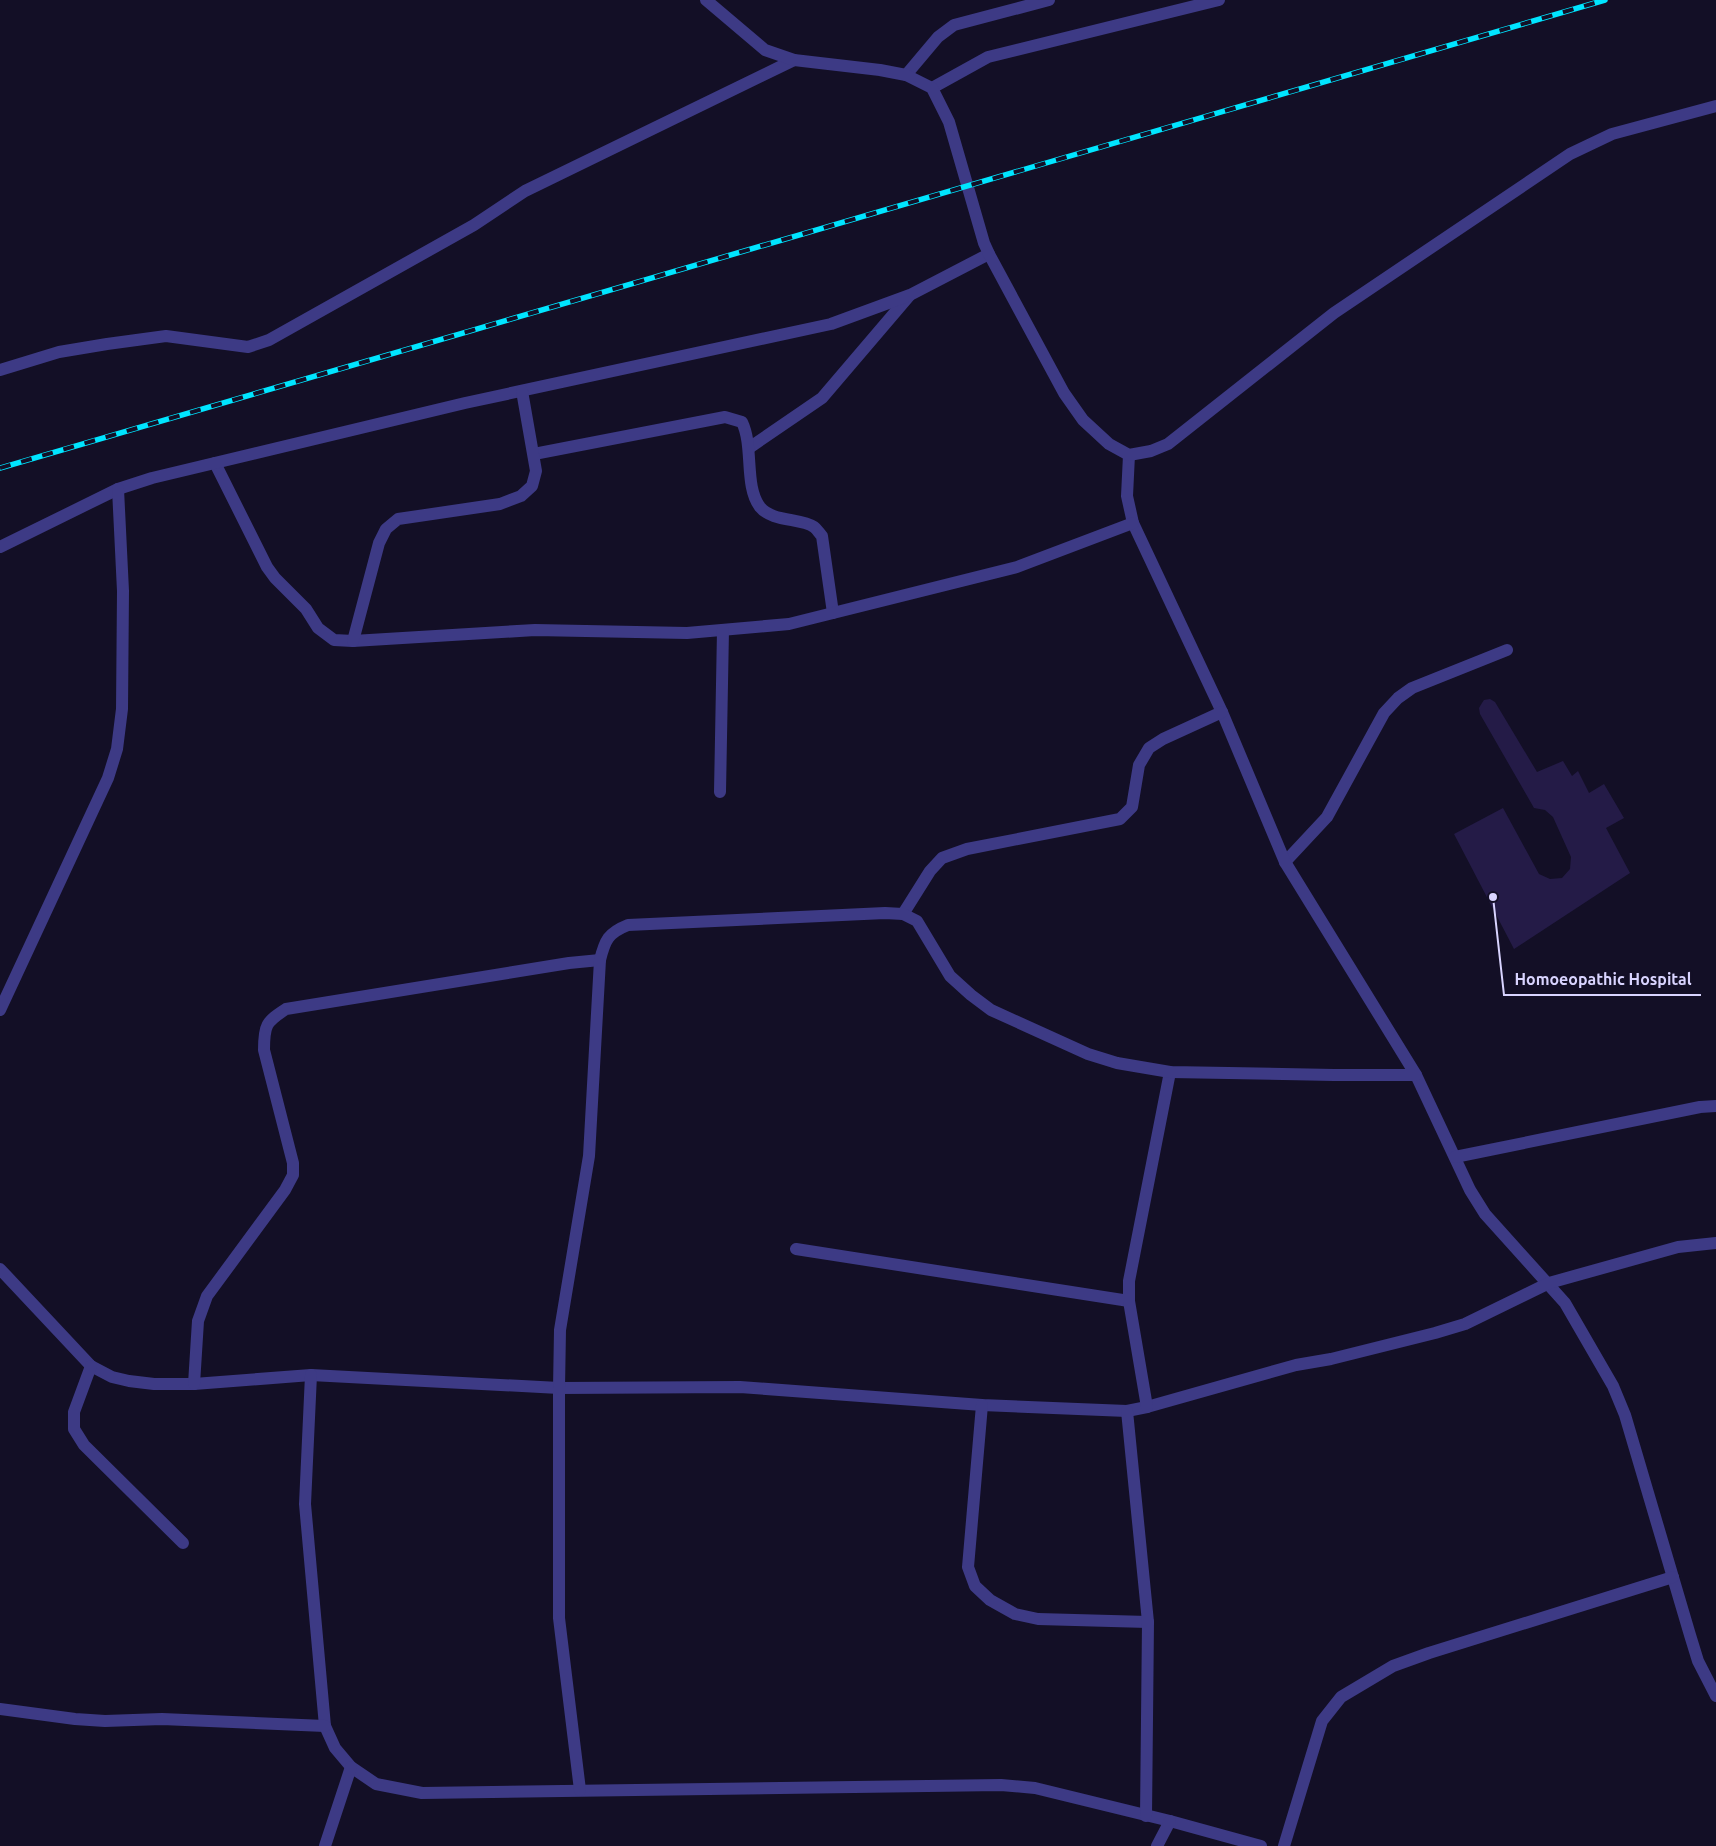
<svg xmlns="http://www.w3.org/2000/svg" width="1716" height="1846" viewBox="0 0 1716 1846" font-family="Ubuntu,sans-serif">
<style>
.building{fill:#241b47}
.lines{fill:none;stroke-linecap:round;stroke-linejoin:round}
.service{stroke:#3d3a85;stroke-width:12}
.minor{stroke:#3d3a85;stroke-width:12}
.tertiary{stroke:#3d3a85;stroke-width:12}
.rail-casing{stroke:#00e5ff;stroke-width:5.5}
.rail{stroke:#130f26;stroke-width:4;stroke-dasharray:11;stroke-linecap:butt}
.leader{fill:none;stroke:#d9d4ff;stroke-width:2}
.callout-dot{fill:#d9d4ff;stroke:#130f26;stroke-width:2}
.callout-label{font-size:16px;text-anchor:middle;font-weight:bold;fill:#d9d4ff;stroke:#130f26;stroke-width:4;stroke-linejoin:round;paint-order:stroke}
</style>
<rect width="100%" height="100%" fill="#130f26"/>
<polygon class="building" points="1490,699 1495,702 1537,772 1563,761 1572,776 1578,771 1589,793 1604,784 1624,818 1606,828 1630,873 1514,949 1454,834 1503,808 1539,874 1550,879 1562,878 1570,869 1571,857 1553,817 1545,810 1534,808 1480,714 1479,708 1482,703 1484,700"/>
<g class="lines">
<polyline class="service" points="1285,862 1327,817 1384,713 1398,698 1412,688 1507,650"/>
<g class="minor">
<polyline points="906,75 938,37 954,25 1049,0"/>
<polyline points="932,88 988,57 1219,0"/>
<polyline points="0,370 59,352 107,344 166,336 248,347 269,340 474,225 525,191 794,60"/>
<polyline points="749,448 822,398 909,296"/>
<path d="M534,454L725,417L742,422C754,447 744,486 760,507C772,522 801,518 814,527C817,529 819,533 822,536L833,613"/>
<polyline points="1129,455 1127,496 1133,523 1222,712 1285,862 1416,1075 1470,1190 1485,1214 1565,1303 1613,1386 1625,1415 1690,1635 1698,1661 1716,1696"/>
<polyline points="215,463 267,567 275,578 306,609 318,628 334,640 353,641 535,630 687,633 789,624 1017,567 1133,523"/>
<polyline points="0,547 118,489 152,478 465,403 831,324 910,295 989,254"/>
<polyline points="353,641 379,543 386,529 398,519 500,504 521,496 532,486 536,471 522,391"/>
<polyline points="720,792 723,630"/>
<polyline points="903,914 930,871 942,858 967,849 1120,819 1132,807 1139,765 1149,748 1163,739 1222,712"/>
<polyline points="0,1010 108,778 117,749 122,709 123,591 118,489"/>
<polyline points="1455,1157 1700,1107 1716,1106"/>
<polyline points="796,1249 1129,1301"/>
<polyline points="0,1269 91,1366 112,1377 129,1381 154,1384 194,1384 311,1375 559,1388 740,1387 982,1405 1127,1411 1147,1407 1296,1365 1331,1359 1435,1333 1465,1324 1549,1283 1678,1247 1716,1243"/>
<polyline points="91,1366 74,1412 74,1429 84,1445 183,1543"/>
<polyline points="311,1375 305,1504 325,1726 335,1748 351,1767 376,1784 422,1793 1001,1785 1035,1788 1170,1821 1261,1846"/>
<path d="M194,1384L198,1321L207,1296L285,1190L293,1175V1163L264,1050C264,1025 266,1022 286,1009L569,963L600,960"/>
<polyline points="982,1405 968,1567 975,1586 990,1600 1015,1614 1038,1619 1148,1622"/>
<polyline points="1147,1407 1129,1301 1129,1281 1170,1072"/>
<polyline points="1127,1411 1148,1622 1146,1816"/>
<polyline points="0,1709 75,1719 105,1721 162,1719 325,1726"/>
<path d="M580,1790L559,1618V1388L560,1330L589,1156L600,960C605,940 608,933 628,925L885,913L903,914L917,921L950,976L971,995L991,1010L1088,1054L1117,1063L1170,1072L1334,1075H1416"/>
<polyline points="325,1846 351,1767"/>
<polyline points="1157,1846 1170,1821"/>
<polyline points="1284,1846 1322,1721 1341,1697 1393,1666 1429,1653 1673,1577"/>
</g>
<polyline class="tertiary" points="706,0 765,50 794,60 880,70 906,75 932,88 949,122 984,243 989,254 1064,393 1083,420 1109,444 1129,455 1151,451 1168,444 1334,313 1570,154 1612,134 1716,106"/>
<g class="rail-casing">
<polyline id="rail" points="0,468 1605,0"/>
</g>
<use href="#rail" class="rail"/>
</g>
<path class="leader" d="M1493 897L1504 995H1701"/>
<circle class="callout-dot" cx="1493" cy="897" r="5"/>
<g class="callout-label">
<text x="1603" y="985">Homoeopathic Hospital</text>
</g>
</svg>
